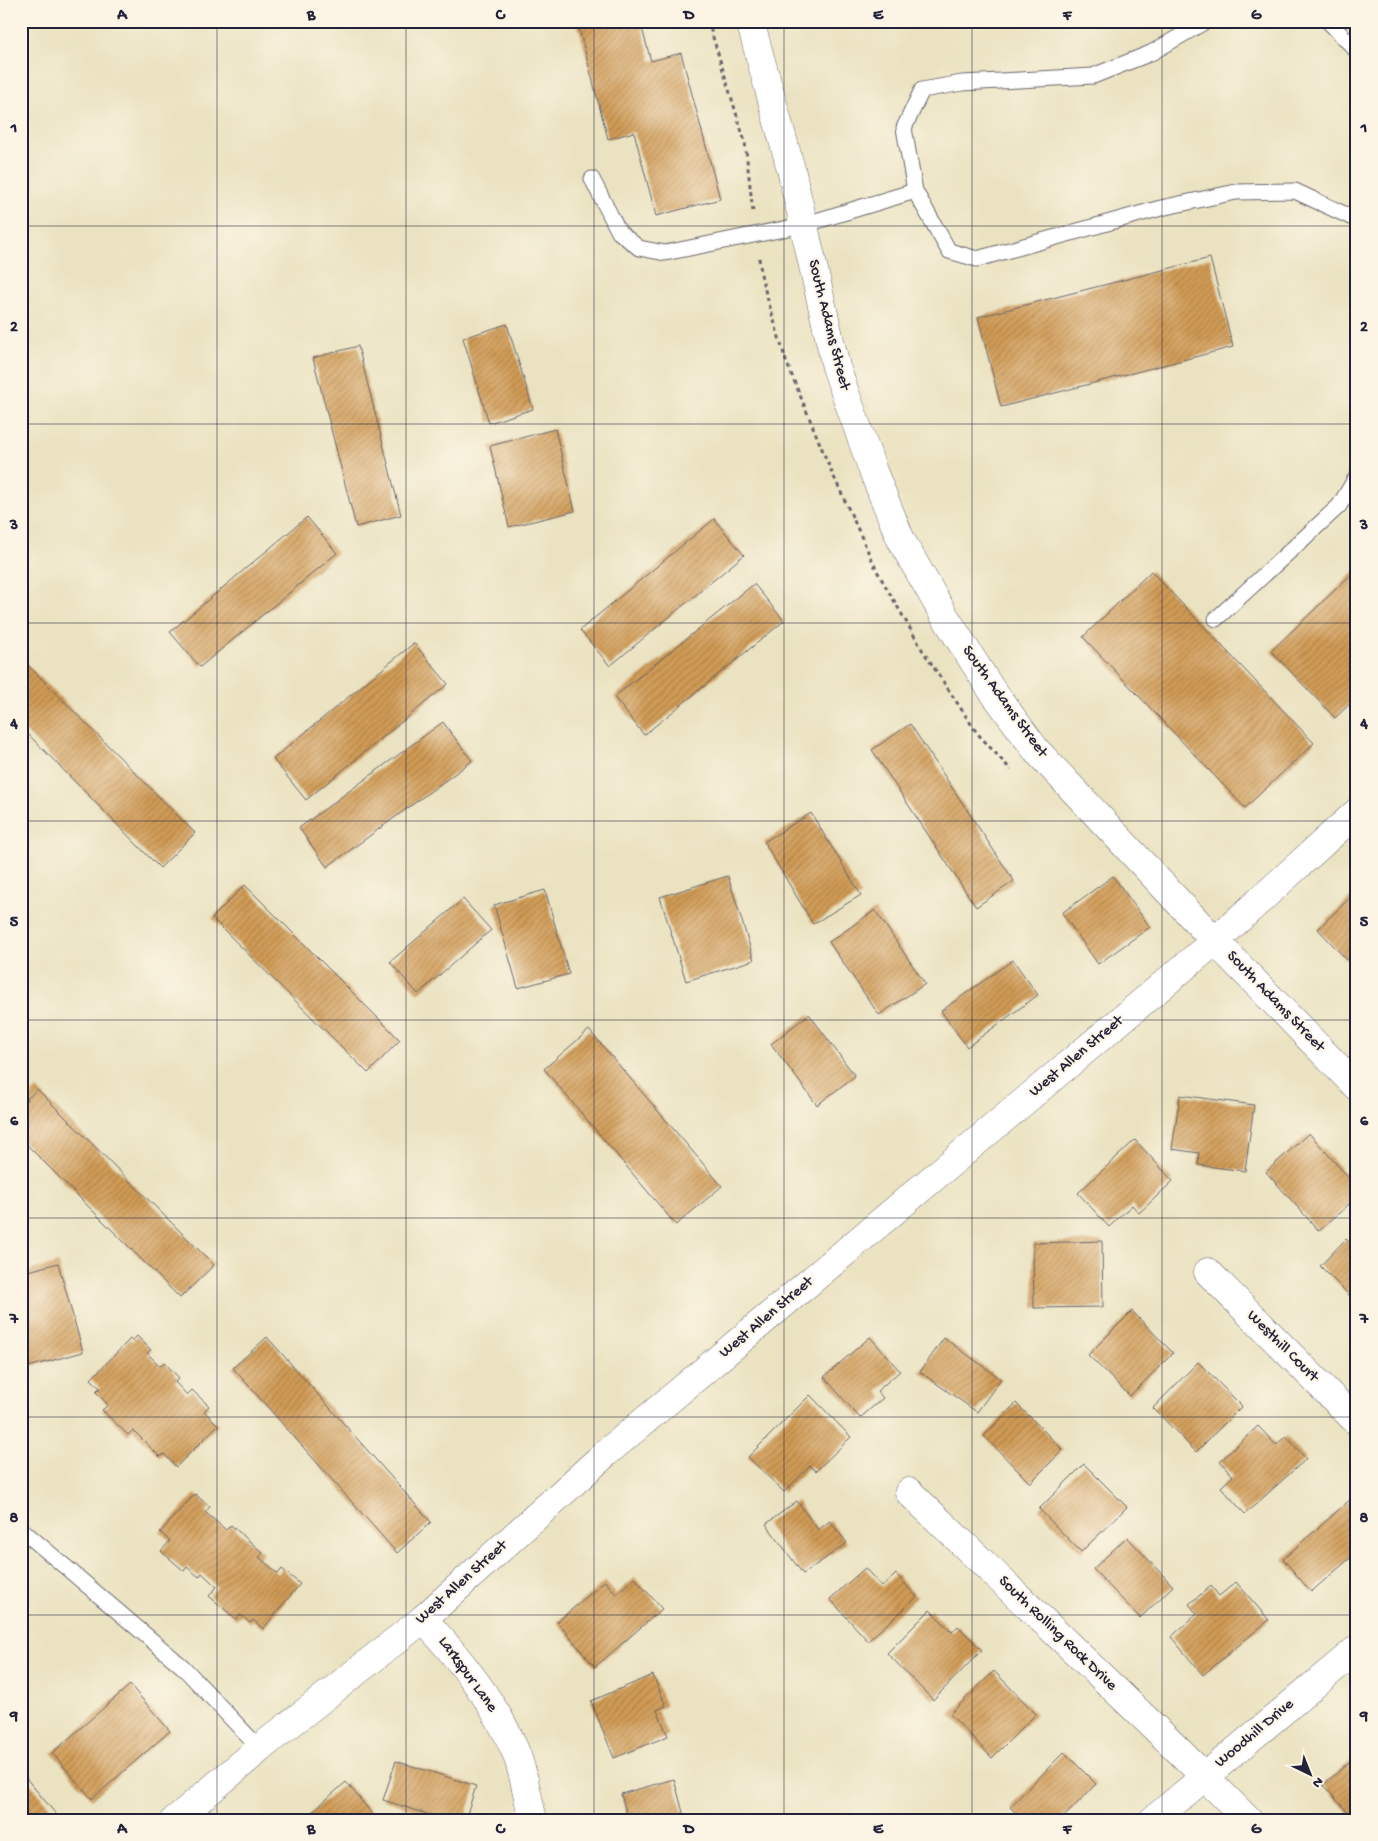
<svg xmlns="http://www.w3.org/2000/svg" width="1378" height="1841" viewBox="0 0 1378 1841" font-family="'Gochi Hand',sans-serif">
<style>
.building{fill:url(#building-hatch)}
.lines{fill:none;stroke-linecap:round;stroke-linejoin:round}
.service-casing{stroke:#68656a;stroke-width:17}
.minor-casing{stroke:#68656a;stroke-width:29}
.tertiary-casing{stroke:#68656a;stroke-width:29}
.path{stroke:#68656a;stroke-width:3;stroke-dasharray:4 4;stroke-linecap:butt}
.service{stroke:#fff;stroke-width:15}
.minor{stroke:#fff;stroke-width:28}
.tertiary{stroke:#fff;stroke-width:28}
.grid{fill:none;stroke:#22223b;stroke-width:1;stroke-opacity:0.55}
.labels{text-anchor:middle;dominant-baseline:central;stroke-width:4;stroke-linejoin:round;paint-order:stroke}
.street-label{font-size:16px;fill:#22223b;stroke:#fcf5e5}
.neatline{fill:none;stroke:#22223b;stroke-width:2}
.grid-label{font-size:16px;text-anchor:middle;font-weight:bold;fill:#22223b}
</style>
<defs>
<pattern id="building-hatch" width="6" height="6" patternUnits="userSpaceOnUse" patternTransform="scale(1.25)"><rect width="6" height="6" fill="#d19b55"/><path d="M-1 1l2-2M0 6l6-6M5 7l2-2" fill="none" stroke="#a97e48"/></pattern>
</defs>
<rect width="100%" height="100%" fill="#fcf5e5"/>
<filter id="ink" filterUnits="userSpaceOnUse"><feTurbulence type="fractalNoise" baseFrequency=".02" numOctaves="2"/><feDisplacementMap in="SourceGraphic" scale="10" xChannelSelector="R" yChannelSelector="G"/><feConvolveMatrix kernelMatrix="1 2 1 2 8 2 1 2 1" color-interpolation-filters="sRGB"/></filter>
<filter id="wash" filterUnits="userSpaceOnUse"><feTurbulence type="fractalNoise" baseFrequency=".0096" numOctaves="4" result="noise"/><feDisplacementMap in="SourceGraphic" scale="20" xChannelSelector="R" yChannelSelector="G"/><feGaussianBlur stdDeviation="1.12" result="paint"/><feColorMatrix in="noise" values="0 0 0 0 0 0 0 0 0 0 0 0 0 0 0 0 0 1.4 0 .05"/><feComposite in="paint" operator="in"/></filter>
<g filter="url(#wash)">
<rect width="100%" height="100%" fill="#eae2c0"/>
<g id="blocks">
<g class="building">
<polygon points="577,21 640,21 651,61 681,53 720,199 656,216 634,132 608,139"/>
<polygon points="1210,258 1233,347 1001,407 978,317"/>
<polygon points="507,324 533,409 489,423 463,338"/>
<polygon points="358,346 401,515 356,527 313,358"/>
<polygon points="555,429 575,511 509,527 490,446"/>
<polygon points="307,517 337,553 200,667 170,632"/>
<polygon points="714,519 744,555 610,666 580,630"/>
<polygon points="1357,569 1357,697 1335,718 1271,651"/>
<polygon points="1151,571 1314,743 1245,808 1083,637"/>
<polygon points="754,584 784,621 644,735 614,697"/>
<polygon points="414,643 448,684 306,800 273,759"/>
<polygon points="21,658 195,833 160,868 21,727"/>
<polygon points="443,722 472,761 327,867 299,828"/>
<polygon points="910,724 1014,881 976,907 872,750"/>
<polygon points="811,813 861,895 813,924 764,842"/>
<polygon points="728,876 754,960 686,981 660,897"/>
<polygon points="1113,876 1150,927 1098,964 1062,913"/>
<polygon points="245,885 400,1040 368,1073 212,918"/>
<polygon points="545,890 569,974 518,988 494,905"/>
<polygon points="1357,891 1357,950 1347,960 1318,929"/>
<polygon points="463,899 491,930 418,994 390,962"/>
<polygon points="875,910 925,984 879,1015 829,942"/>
<polygon points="1013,960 1038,995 967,1047 941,1011"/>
<polygon points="809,1014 855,1076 817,1105 771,1044"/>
<polygon points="589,1030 722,1186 676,1225 544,1069"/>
<polygon points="37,1089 214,1265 180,1298 21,1139 21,1105"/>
<polygon points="1180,1095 1254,1105 1245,1171 1198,1165 1199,1153 1172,1149"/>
<polygon points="1309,1133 1357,1187 1357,1197 1319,1231 1266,1172"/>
<polygon points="1135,1140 1173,1181 1139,1213 1132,1205 1109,1227 1078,1193"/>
<polygon points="1346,1239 1353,1246 1357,1242 1357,1303 1320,1266"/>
<polygon points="1102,1241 1103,1307 1034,1308 1033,1243"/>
<polygon points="58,1263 83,1352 21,1369 21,1273"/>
<polygon points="1132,1311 1173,1353 1130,1396 1088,1355"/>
<polygon points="137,1336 151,1350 147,1353 160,1366 164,1362 179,1378 175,1382 187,1395 192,1390 209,1406 204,1411 218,1425 176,1467 164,1454 160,1457 133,1430 128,1435 102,1410 108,1405 96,1392 100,1388 91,1379 130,1339 132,1341"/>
<polygon points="267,1337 431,1522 397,1553 233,1368"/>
<polygon points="870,1337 900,1371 877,1391 883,1398 860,1418 824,1377"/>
<polygon points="944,1338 1001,1379 977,1412 920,1372"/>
<polygon points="1198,1362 1242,1406 1196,1452 1153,1408"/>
<polygon points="810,1395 851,1437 816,1471 810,1466 784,1492 748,1457"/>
<polygon points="1016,1403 1063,1450 1030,1483 984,1436"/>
<polygon points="1258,1426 1276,1445 1286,1436 1306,1459 1245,1514 1221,1487 1233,1476 1220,1461"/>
<polygon points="1084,1464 1127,1507 1081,1552 1039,1509"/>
<polygon points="195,1494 210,1507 205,1512 226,1530 231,1525 263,1553 259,1557 278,1574 282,1569 300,1584 263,1629 253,1620 250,1623 241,1615 236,1619 209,1596 217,1587 202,1573 199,1577 187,1567 184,1571 161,1551 170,1541 160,1532"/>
<polygon points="1352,1498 1357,1504 1357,1552 1311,1592 1283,1559"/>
<polygon points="797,1501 818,1530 830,1521 847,1543 803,1574 766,1524"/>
<polygon points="1127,1537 1173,1586 1140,1618 1093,1569"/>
<polygon points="865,1568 882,1587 896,1574 917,1597 868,1641 830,1599"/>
<polygon points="635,1578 662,1609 595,1667 557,1622 605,1581 616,1594"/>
<polygon points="1236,1582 1269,1620 1203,1675 1171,1637 1197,1614 1189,1604 1211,1586 1219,1596"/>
<polygon points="930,1610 952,1632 958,1626 982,1650 933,1700 887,1653"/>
<polygon points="994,1671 1036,1714 992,1758 950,1714"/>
<polygon points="653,1675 666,1706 657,1710 668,1736 614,1758 591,1701"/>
<polygon points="130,1685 170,1731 92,1799 52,1753"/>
<polygon points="1064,1752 1096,1784 1061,1820 1022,1820 1010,1807"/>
<polygon points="1357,1755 1357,1814 1353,1818 1323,1785"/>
<polygon points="396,1761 476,1786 465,1820 446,1820 383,1800"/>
<polygon points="25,1777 61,1820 21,1820 21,1780"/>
<polygon points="674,1779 685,1820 628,1820 621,1794"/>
<polygon points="346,1782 374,1816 370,1820 303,1820"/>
</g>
</g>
</g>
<g filter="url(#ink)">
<use href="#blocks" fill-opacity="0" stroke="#68656a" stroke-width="1"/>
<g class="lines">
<g class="service-casing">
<g id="service">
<polyline points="1328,21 1357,51"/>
<polyline points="592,179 619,232 639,248 665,253 803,225 915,191 949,251 977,259 1161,208 1236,192 1295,191 1357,220"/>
<polyline points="915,191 904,128 922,90 962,83 1093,76 1151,53 1206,21"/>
<polyline points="1216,619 1339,506 1357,476"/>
<polyline points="21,1529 183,1667 260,1749"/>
</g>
</g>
<g class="minor-casing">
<g id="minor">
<polyline points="750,21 791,169 836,367 873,471 901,540 944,615 991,689 1036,750 1215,941"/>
<polyline points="1208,1272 1357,1422"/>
<polyline points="909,1492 1176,1748 1248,1820"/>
<path d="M423,1619C460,1659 495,1702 516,1753C524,1773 528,1799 533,1820"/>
<polyline points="1153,1820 1357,1649"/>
</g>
</g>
<g class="tertiary-casing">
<g id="tertiary">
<polyline points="1215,941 1357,1087"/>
<polyline points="175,1820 270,1740 423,1619 605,1454 1215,941 1357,812"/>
</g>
</g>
<g class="path">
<polyline points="708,21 745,142 753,212"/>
<polyline points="759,258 762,280 786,361 829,466 877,571 923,651 977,733 1011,770"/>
</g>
<use href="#service" class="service"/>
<use href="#minor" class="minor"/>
<use href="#tertiary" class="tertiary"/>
</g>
</g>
<path class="grid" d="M217,21V1820M406,21V1820M594,21V1820M784,21V1820M972,21V1820M1162,21V1820M21,226H1357M21,424H1357M21,623H1357M21,821H1357M21,1020H1357M21,1218H1357M21,1417H1357M21,1615H1357"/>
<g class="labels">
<g class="street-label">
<text transform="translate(828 325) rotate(76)">South Adams Street</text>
<text transform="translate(1004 702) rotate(54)">South Adams Street</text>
<text transform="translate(1275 1002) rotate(46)">South Adams Street</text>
<text transform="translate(1077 1057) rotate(-40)">West Allen Street</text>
<text transform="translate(767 1318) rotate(-40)">West Allen Street</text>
<text transform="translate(1282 1347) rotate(45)">Westhill Court</text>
<text transform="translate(462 1583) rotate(-42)">West Allen Street</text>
<text transform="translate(1057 1634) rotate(44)">South Rolling Rock Drive</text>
<text transform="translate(467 1675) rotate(54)">Larkspur Lane</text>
<text transform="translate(1255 1734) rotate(-40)">Woodhill Drive</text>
</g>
</g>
<rect width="1378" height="1841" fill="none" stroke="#fcf5e5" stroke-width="55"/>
<g transform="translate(1310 1774) rotate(137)" stroke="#fcf5e5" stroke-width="4" paint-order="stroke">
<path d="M0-4L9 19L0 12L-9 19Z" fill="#22223b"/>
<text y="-8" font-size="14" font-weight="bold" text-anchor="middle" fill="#22223b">N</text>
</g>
<rect x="28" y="28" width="1322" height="1786" class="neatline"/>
<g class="grid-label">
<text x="122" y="19">A</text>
<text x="311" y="19">B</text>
<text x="500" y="19">C</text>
<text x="689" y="19">D</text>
<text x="878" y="19">E</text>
<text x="1067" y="19">F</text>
<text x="1256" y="19">G</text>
<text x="14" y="132">1</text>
<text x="1364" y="132">1</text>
<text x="14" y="331">2</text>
<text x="1364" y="331">2</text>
<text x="14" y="529">3</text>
<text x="1364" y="529">3</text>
<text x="14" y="728">4</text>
<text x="1364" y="728">4</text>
<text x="14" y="926">5</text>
<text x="1364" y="926">5</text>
<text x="14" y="1125">6</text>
<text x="1364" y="1125">6</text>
<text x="14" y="1323">7</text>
<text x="1364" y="1323">7</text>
<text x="14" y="1522">8</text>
<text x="1364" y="1522">8</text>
<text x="14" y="1720">9</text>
<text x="1364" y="1720">9</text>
<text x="122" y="1833">A</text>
<text x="311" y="1833">B</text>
<text x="500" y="1833">C</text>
<text x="689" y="1833">D</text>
<text x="878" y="1833">E</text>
<text x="1067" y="1833">F</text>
<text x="1256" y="1833">G</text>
</g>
</svg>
